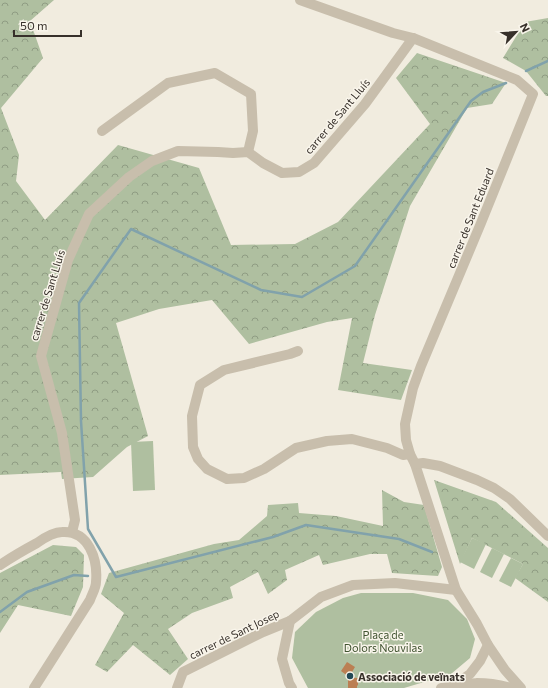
<svg xmlns="http://www.w3.org/2000/svg" width="548" height="688" viewBox="0 0 548 688" font-family="Commissioner,sans-serif">
<style>
.forest{fill:url(#forest-crowns)}
.green{fill:#afbfa0}
.lines{fill:none;stroke-linecap:round;stroke-linejoin:round}
.stream{stroke:#81a2ab;stroke-width:2.5}
.building{fill:#bb7f53}
.minor{stroke:#c8beac;stroke-width:10}
.poi-dot{fill:#234955;stroke:#f9f5eb;stroke-width:1.5}
.labels{text-anchor:middle;dominant-baseline:central;stroke-width:3;stroke-linejoin:round;paint-order:stroke}
.street-label{font-size:11px;fill:#37302a;stroke:#f9f5eb}
.park-label{font-size:11px;fill:#405330;stroke:#f9f5eb}
.poi-label{font-size:11px;font-weight:bold;fill:#37302a;stroke:#f9f5eb;text-anchor:start}
</style>
<defs>
<pattern id="forest-crowns" width="20" height="18" patternUnits="userSpaceOnUse"><rect width="20" height="18" fill="#afbfa0"/><path d="M2 6a3 3 0 1 1 6 0M12 15a3 3 0 1 1 6 0" fill="none" stroke="#8f9c83"/></pattern>
</defs>
<rect width="100%" height="100%" fill="#f1ecdf"/>
<g class="forest">
<polygon points="0,0 54,0 30,21 43,58 1,108 19,155 16,181 45,220 118,145 199,168 231,245 295,244 338,222 430,124 396,78 417,53 506,83 492,104 467,108 410,206 375,315 363,363 412,370 401,400 338,390 352,318 327,322 249,344 212,300 159,309 116,323 148,436 127,447 93,477 62,479 61,472 0,475"/>
<polygon points="548,18 548,96 546,96 526,71 503,58 525,22"/>
<polygon points="434,480 496,502 548,548 548,602 515,578 523,564 472,538 460,564"/>
<polygon points="382,490 404,502 424,505 442,567 438,576 392,573 387,554 370,554 323,565 319,555 285,570 287,580 268,594 258,572 230,587 233,598 192,613 168,629 188,659 170,675 133,645 107,672 95,665 124,613 101,594 109,573 214,544 239,540 267,516 268,505 298,503 299,513 336,516 383,526"/>
<polygon points="53,545 76,547 84,555 83,587 71,616 18,605 0,633 0,573"/>
</g>
<g class="green">
<polygon points="153,441 155,490 133,491 131,442"/>
<polygon points="472,538 486,544 474,569 460,562"/>
<polygon points="492,548 504,554 492,578 480,572"/>
<polygon points="511,558 523,564 511,587 499,581"/>
<polygon points="361,593 413,593 448,600 467,619 475,639 470,658 451,674 404,688 308,688 292,658 295,632 316,612 343,598"/>
</g>
<g class="lines">
<g class="stream">
<polyline points="526,71 548,61"/>
<polyline points="432,552 399,539 306,525 273,537 116,577 88,529 81,421 79,303 131,229 261,290 302,297 355,266 471,101 483,92 506,83"/>
<polyline points="0,612 27,592 74,575 88,576"/>
</g>
</g>
<g class="building">
<polygon points="347,662 355,667 349,677 341,671"/>
<polygon points="348,677 358,678 358,686 357,685 357,688 348,688"/>
</g>
<g class="lines">
<g class="minor">
<polyline points="300,0 393,33 413,38 517,80 533,94 481,223 421,366 413,388 405,424 406,440 410,454 415,464 456,590 477,624 488,645 505,670 521,688"/>
<polyline points="102,131 168,83 215,73 251,94 253,131 248,152"/>
<polyline points="298,351 290,354 224,370 200,385 192,416 193,447 198,459 207,469 227,479 244,478 264,469 296,448 327,441 352,439 387,448 403,455 410,454"/>
<polyline points="415,464 423,463 440,466 477,480 494,488 510,499 548,536"/>
<polyline points="72,532 75,520 62,433 41,356 68,260 89,214 129,177 152,161 178,151 218,152 233,153 248,152 263,163 282,173 299,172 314,163 365,104 413,38"/>
<path d="M0,565C12,557 24,550 37,543C44,538 53,532 62,532C89,530 98,560 96,582C96,588 92,594 90,600L34,688"/>
<polyline points="457,683 470,674 480,661 488,645"/>
<polyline points="177,688 183,672 263,632 290,621"/>
<polyline points="292,688 289,683 282,659 290,621 321,597 353,585 395,583 456,590"/>
<path d="M441,688C466,682 485,681 511,688"/>
</g>
</g>
<circle class="poi-dot" cx="350" cy="676" r="4"/>
<g class="labels">
<g class="street-label">
<text transform="translate(337 116) rotate(-50)">carrer de Sant Lluís</text>
<text transform="translate(470 218) rotate(-68)">carrer de Sant Eduard</text>
<text transform="translate(47 295) rotate(-73)">carrer de Sant Lluís</text>
<text transform="translate(234 634) rotate(-26)">carrer de Sant Josep</text>
</g>
<g class="park-label">
<text x="383" y="634">Plaça de<tspan x="383" dy="13">Dolors Nouvilas</tspan></text>
</g>
<g class="poi-label">
<text x="358" y="676">Associació de veïnats</text>
</g>
</g>
<g transform="translate(516 32) rotate(64)" stroke="#f9f5eb" stroke-width="3" paint-order="stroke">
<path d="M0-3L7 15L0 10L-7 15Z" fill="#37302a"/>
<text y="-6" font-size="11" font-weight="bold" text-anchor="middle" fill="#37302a">N</text>
</g>
<path d="M14 30v6h67v-6" fill="none" stroke="#37302a" stroke-width="2"/>
<text x="20" y="30" font-size="12" fill="#37302a" stroke="#f9f5eb" stroke-width="3" paint-order="stroke">50 m</text>
</svg>
